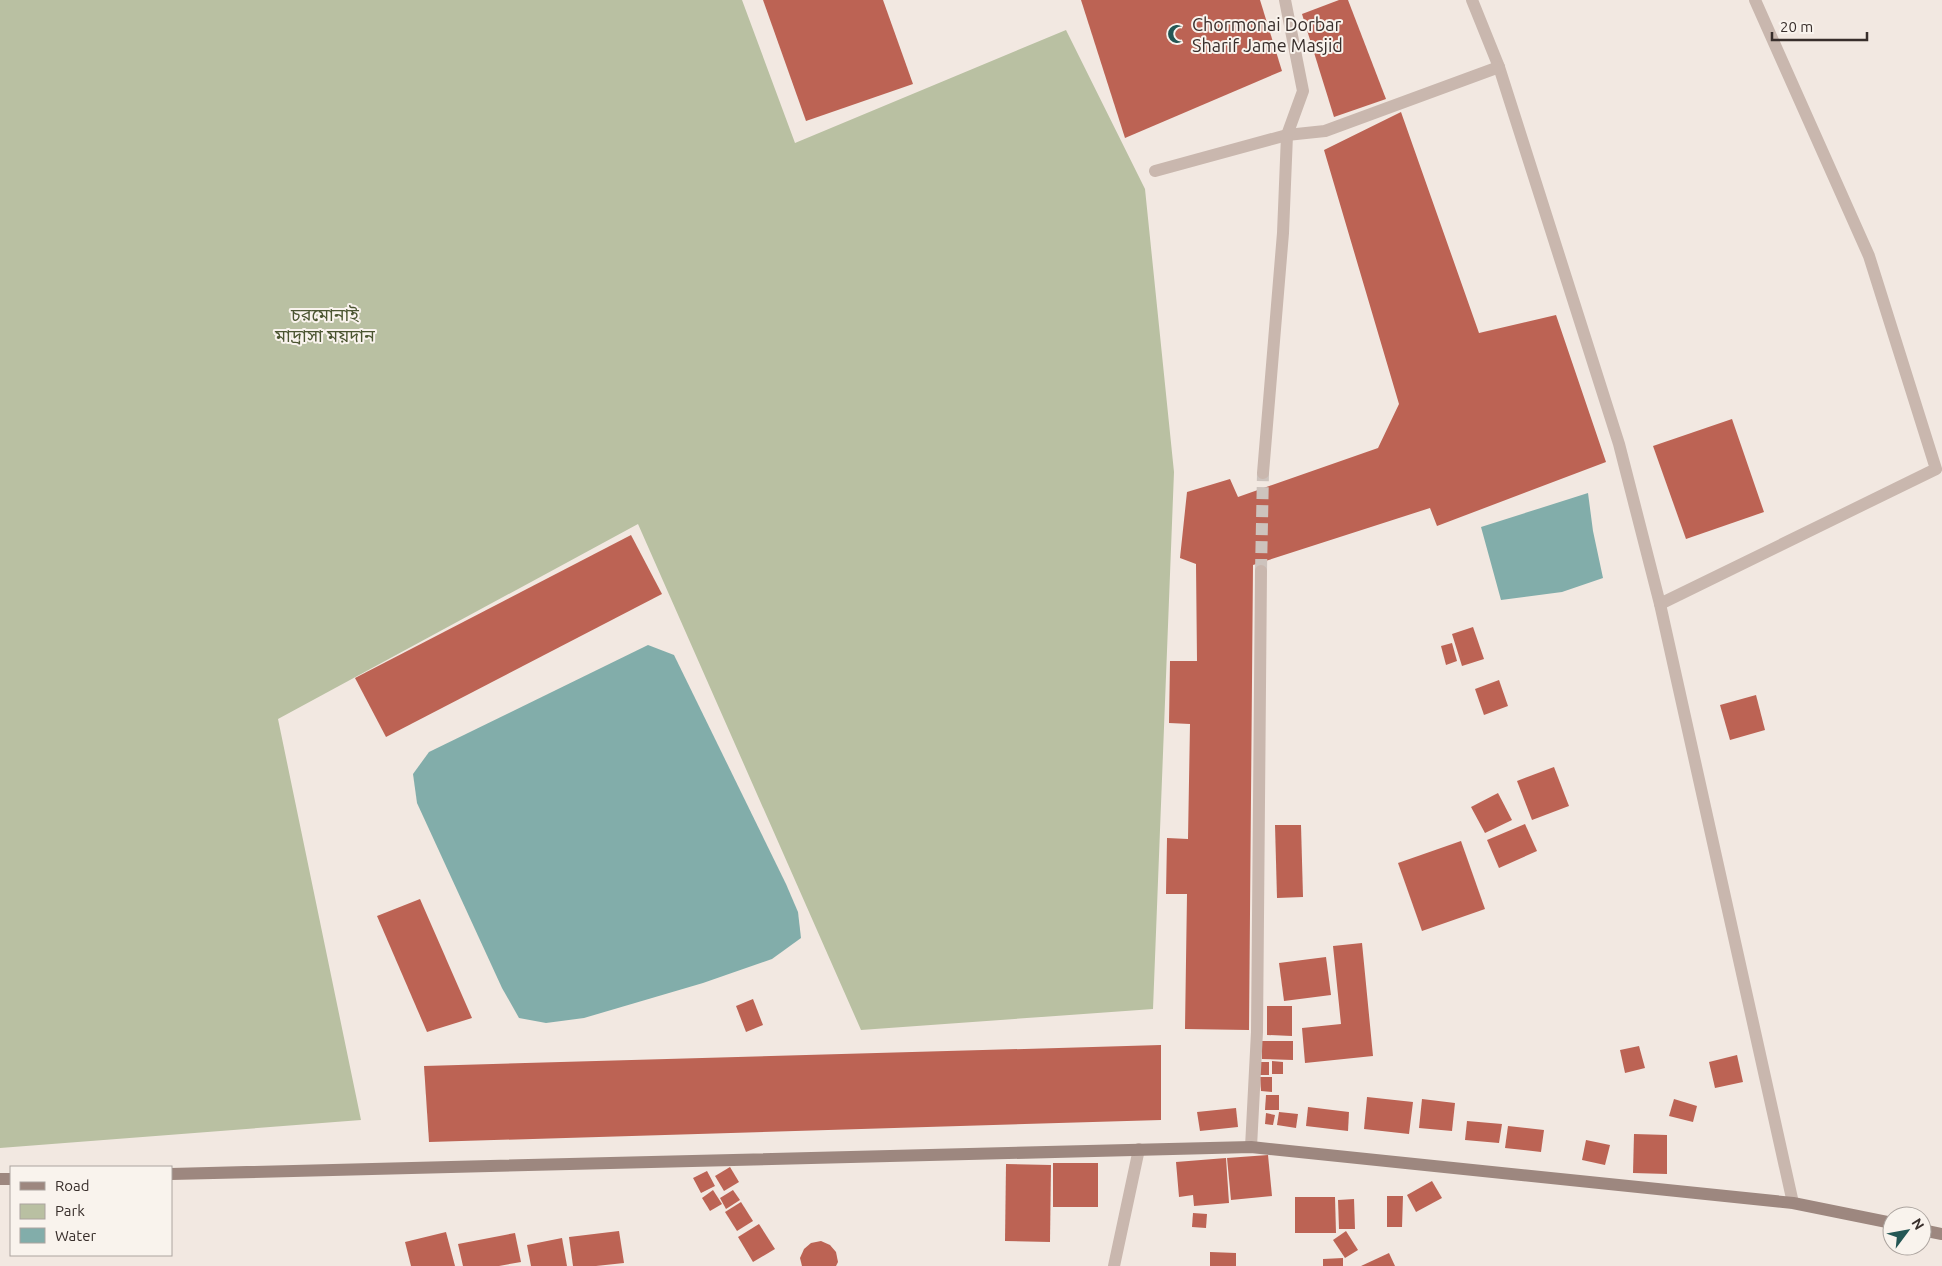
<svg xmlns="http://www.w3.org/2000/svg" width="1942" height="1266" viewBox="0 0 1942 1266" font-family="Ubuntu,'Noto Sans Bengali',sans-serif">
<style>
.green{fill:#b9c0a2}
.water{fill:#82adaa}
.building{fill:#bc6354}
.lines{fill:none;stroke-linecap:round;stroke-linejoin:round}
.street-tunnel{stroke:#cdc3bd;stroke-width:12;stroke-dasharray:12 6;stroke-linecap:butt}
.street{stroke:#c9b7ae;stroke-width:12}
.secondary{stroke:#9d877f;stroke-width:12}
.labels{text-anchor:middle;dominant-baseline:central;stroke-width:4;stroke-linejoin:round;paint-order:stroke}
.poi-label{font-size:18px;fill:#382e2b;stroke:#f9f3ed;text-anchor:start}
.park-label{font-size:18px;fill:#4b5531;stroke:#f9f3ed}
</style>
<rect width="100%" height="100%" fill="#f2e8e1"/>
<polygon class="green" points="0,0 742,0 795,143 1066,30 1145,189 1174,472 1153,1009 861,1030 638,524 278,719 361,1120 0,1148"/>
<g class="water">
<polygon points="1588,493 1593,531 1603,578 1562,592 1501,600 1481,527"/>
<polygon points="648,645 674,655 786,884 798,912 801,938 772,959 703,983 584,1018 546,1023 519,1018 502,988 417,803 413,774 429,752"/>
</g>
<g class="building">
<polygon points="763,0 883,0 913,84 806,121"/>
<polygon points="1081,0 1260,0 1282,71 1125,138"/>
<polygon points="1339,0 1348,0 1386,99 1334,117 1302,14"/>
<polygon points="1401,112 1479,333 1556,315 1606,462 1437,526 1430,508 1253,565 1249,1030 1185,1029 1187,894 1166,894 1167,838 1188,839 1190,724 1169,723 1170,661 1197,661 1196,564 1180,558 1187,492 1230,479 1238,497 1378,448 1399,404 1324,150"/>
<polygon points="1732,419 1764,512 1686,539 1653,446"/>
<polygon points="631,535 662,594 386,737 355,678"/>
<polygon points="1473,627 1484,659 1462,666 1452,634"/>
<polygon points="1452,643 1457,661 1446,665 1441,646"/>
<polygon points="1499,680 1508,706 1484,715 1475,689"/>
<polygon points="1756,695 1765,730 1730,740 1720,705"/>
<polygon points="1554,767 1569,806 1532,820 1517,781"/>
<polygon points="1498,793 1512,820 1485,833 1471,807"/>
<polygon points="1525,824 1537,851 1499,868 1487,840"/>
<polygon points="1275,825 1301,825 1303,897 1277,898"/>
<polygon points="1461,841 1485,909 1422,931 1398,863"/>
<polygon points="420,899 472,1018 427,1032 377,916"/>
<polygon points="1362,943 1373,1056 1305,1063 1302,1028 1341,1024 1333,946"/>
<polygon points="1326,957 1331,995 1284,1001 1279,963"/>
<polygon points="753,999 763,1025 746,1032 736,1006"/>
<polygon points="1267,1006 1292,1006 1292,1036 1267,1035"/>
<polygon points="1262,1041 1293,1041 1293,1060 1262,1059"/>
<polygon points="1161,1045 1161,1120 429,1142 424,1066"/>
<polygon points="1639,1046 1645,1068 1625,1073 1620,1050"/>
<polygon points="1737,1055 1743,1082 1715,1088 1709,1062"/>
<polygon points="1272,1061 1283,1062 1283,1074 1272,1074"/>
<rect x="1260" y="1062" width="9" height="13"/>
<polygon points="1260,1077 1272,1077 1272,1092 1261,1091"/>
<polygon points="1266,1095 1279,1095 1279,1110 1265,1110"/>
<polygon points="1367,1097 1413,1102 1409,1134 1364,1129"/>
<polygon points="1422,1099 1455,1103 1452,1131 1419,1128"/>
<polygon points="1674,1099 1697,1106 1693,1122 1669,1116"/>
<polygon points="1308,1107 1349,1112 1348,1131 1306,1126"/>
<polygon points="1236,1108 1238,1127 1200,1131 1197,1112"/>
<polygon points="1279,1112 1298,1114 1296,1128 1277,1125"/>
<polygon points="1266,1113 1275,1115 1273,1125 1265,1124"/>
<polygon points="1467,1121 1502,1124 1499,1143 1465,1140"/>
<polygon points="1508,1126 1544,1130 1541,1152 1505,1148"/>
<polygon points="1634,1134 1667,1135 1667,1174 1633,1173"/>
<polygon points="1586,1140 1610,1145 1605,1165 1582,1160"/>
<polygon points="1268,1155 1272,1196 1231,1200 1227,1158"/>
<polygon points="1226,1158 1229,1203 1194,1206 1193,1195 1179,1197 1176,1162"/>
<rect x="1053" y="1163" width="45" height="44"/>
<polygon points="1006,1164 1051,1165 1050,1242 1005,1241"/>
<polygon points="730,1167 739,1182 724,1191 715,1176"/>
<polygon points="707,1171 715,1186 701,1193 693,1178"/>
<polygon points="1432,1181 1442,1198 1416,1212 1407,1195"/>
<polygon points="713,1190 722,1204 710,1211 702,1198"/>
<polygon points="733,1190 740,1200 726,1209 720,1198"/>
<polygon points="1387,1196 1403,1196 1402,1227 1387,1227"/>
<polygon points="1295,1197 1335,1197 1336,1233 1295,1233"/>
<polygon points="1354,1199 1355,1229 1339,1229 1338,1200"/>
<polygon points="741,1202 753,1221 737,1231 725,1212"/>
<polygon points="1193,1213 1207,1214 1206,1228 1192,1227"/>
<polygon points="759,1224 775,1249 753,1262 738,1237"/>
<polygon points="619,1231 624,1263 596,1266 573,1266 569,1237"/>
<polygon points="1346,1231 1358,1250 1345,1258 1333,1240"/>
<polygon points="446,1232 455,1266 411,1266 405,1242"/>
<polygon points="515,1233 521,1262 499,1266 463,1266 458,1244"/>
<polygon points="562,1238 567,1266 531,1266 527,1245"/>
<polygon points="821,1241 830,1245 836,1252 838,1262 836,1266 802,1266 800,1258 804,1249 811,1243"/>
<polygon points="1210,1252 1236,1253 1236,1266 1210,1266"/>
<polygon points="1389,1253 1395,1266 1361,1266"/>
<polygon points="1343,1258 1343,1266 1323,1266 1323,1259"/>
</g>
<g class="lines">
<polyline class="street-tunnel" points="1261,571 1263,473"/>
<g class="street">
<polyline points="1472,0 1499,67 1619,444 1660,604"/>
<polyline points="1755,0 1869,256 1936,469 1660,604 1793,1203"/>
<polyline points="1155,171 1287,135 1325,131 1499,67"/>
<polyline points="1263,473 1283,233 1287,135 1303,91 1285,0"/>
<polyline points="1251,1147 1257,1032 1261,571"/>
<polyline points="1114,1266 1139,1149"/>
</g>
<g class="secondary">
<polyline points="171,1174 1251,1147 1793,1203 1892,1223"/>
<polyline points="0,1179 11,1179"/>
<polyline points="1922,1230 1942,1234"/>
</g>
</g>
<defs>
<g id="mosque-bare" transform="scale(1.5)"><path d="M3.5-4.9A6 6 0 1 0 3.5 4.9A5 5 0 1 1 3.5-4.9Z" fill="#245755" stroke="#f9f3ed" stroke-width="2.5" paint-order="stroke"/></g>
</defs>
<g fill-rule="evenodd">
<use href="#mosque-bare" x="1177" y="34"/>
</g>
<g class="labels">
<g class="poi-label">
<text x="1192" y="24">Chormonai Dorbar<tspan x="1192" dy="21">Sharif Jame Masjid</tspan></text>
</g>
<g class="park-label">
<text x="325" y="314">চরমোনাই<tspan x="325" dy="21">মাদ্রাসা ময়দান</tspan></text>
</g>
</g>
<rect x="10" y="1166" width="162" height="90" fill="#f9f3ed" stroke="#aca49f"/>
<rect x="20" y="1182" width="25" height="8" fill="#9d877f" stroke="#aca49f"/>
<text x="55" y="1191" font-size="15" fill="#382e2b">Road</text>
<rect x="20" y="1204" width="25" height="15" fill="#b9c0a2" stroke="#aca49f"/>
<text x="55" y="1216" font-size="15" fill="#382e2b">Park</text>
<rect x="20" y="1228" width="25" height="15" fill="#82adaa" stroke="#aca49f"/>
<text x="55" y="1241" font-size="15" fill="#382e2b">Water</text>
<g transform="translate(1907 1231) rotate(58)"><circle r="24" fill="#f9f3ed" stroke="#aca49f"/>
<path d="M0-4L9 19L0 12L-9 19Z" fill="#245755"/>
<text y="-8" font-size="14" font-weight="bold" text-anchor="middle" fill="#382e2b">N</text>
</g>
<path d="M1772 32v8h95v-8" fill="none" stroke="#382e2b" stroke-width="2.5"/>
<text x="1780" y="32" font-size="15" fill="#382e2b" stroke="#f9f3ed" stroke-width="4" paint-order="stroke">20 m</text>
</svg>
